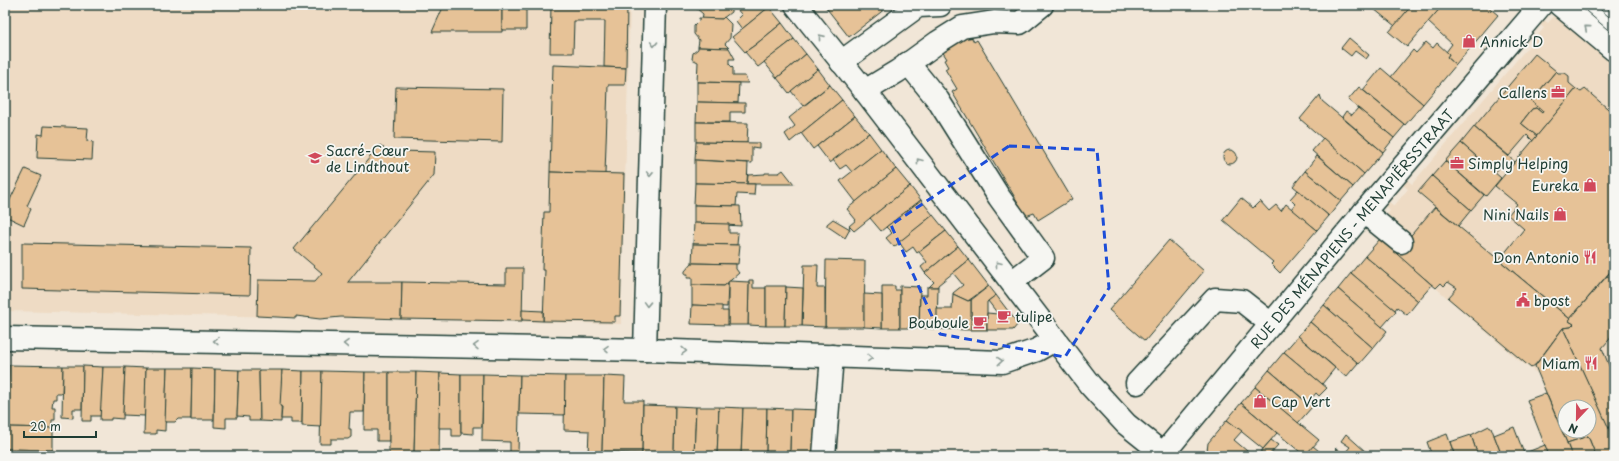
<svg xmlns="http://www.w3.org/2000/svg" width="1619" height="461" viewBox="0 0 1619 461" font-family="'Playpen Sans',sans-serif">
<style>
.built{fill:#eedbc4;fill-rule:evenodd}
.building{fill:#e6c297;stroke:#1f3d34;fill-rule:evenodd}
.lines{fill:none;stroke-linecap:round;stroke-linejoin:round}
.minor-casing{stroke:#1f3d34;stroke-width:25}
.minor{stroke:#f6f6f2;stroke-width:22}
.tram{stroke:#1f3d34;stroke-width:1}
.oneway{stroke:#8a9a93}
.marked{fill:none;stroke:#1d4ed8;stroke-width:3;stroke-dasharray:8 5;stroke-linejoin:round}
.labels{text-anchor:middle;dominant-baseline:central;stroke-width:3.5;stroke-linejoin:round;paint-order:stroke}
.poi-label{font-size:14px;fill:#1f3d34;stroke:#f6f6f2;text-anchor:start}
.street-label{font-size:14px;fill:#1f3d34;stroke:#f6f6f2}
</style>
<rect width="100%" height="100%" fill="#f1e6d7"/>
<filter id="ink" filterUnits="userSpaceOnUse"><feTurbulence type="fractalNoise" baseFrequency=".025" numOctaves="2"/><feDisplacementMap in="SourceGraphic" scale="8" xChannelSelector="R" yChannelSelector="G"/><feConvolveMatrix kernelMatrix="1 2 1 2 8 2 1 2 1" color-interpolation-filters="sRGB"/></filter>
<g filter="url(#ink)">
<g class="built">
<polygon points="5,5 630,5 621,324 5,311"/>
<path d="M1556,14L1614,59L1610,65L1614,68V456H1534L1567,443L1538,374L1517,359L1372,232L1390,211L1385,206L1389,202L1394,206L1408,189L1403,185L1407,180L1412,184L1544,28L1539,24L1543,19L1548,23ZM1565,407H1589V431H1565Z"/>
</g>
<g class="building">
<polygon points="444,5 502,5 502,32 432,32"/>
<polygon points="551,5 627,5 626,68 604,67 605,21 574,21 573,53 550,53"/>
<polygon points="696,5 731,5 731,12 722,19 702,19 703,14 696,8"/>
<polygon points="733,5 767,5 769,7 742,29 736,21 742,15"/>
<polygon points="824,5 890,5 849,37"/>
<polygon points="1378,5 1412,5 1395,26 1374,9"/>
<polygon points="1412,5 1443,5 1407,47 1389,32"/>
<polygon points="1443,5 1486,5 1498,15 1456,65 1447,57 1449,54 1446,52 1452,44 1428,22"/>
<polygon points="526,6 526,30 502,30 502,7"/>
<polygon points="769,7 782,23 755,45 745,52 732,37"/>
<polygon points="724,17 731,24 730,38 725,44 729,48 698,47 699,40 694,34 694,26 699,21 699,18 722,19"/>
<polygon points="782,23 794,39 758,67 745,52 755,45"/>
<polygon points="970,34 974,42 977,40 1072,199 1038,220 1034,213 1026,216 952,92 957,89 945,69 948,67 944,60 947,59 942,51"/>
<polygon points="1349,38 1369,55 1366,59 1355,51 1351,56 1341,48"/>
<polygon points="794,39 806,54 777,78 764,62"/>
<polygon points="1426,42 1433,48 1437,43 1449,54 1447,57 1456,65 1423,104 1391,77 1413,50 1416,53"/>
<polygon points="698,47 729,48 735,59 729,59 729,64 733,68 733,76 745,76 748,83 697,82 698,62 692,59 693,53 698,49"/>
<polygon points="806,54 818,69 789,93 777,78"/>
<polygon points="1535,54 1556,71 1531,101 1543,111 1542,113 1536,108 1532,109 1521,123 1537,136 1533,141 1527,135 1509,156 1474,127"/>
<polygon points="553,65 626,68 625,85 608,85 605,174 550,172"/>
<polygon points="1381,68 1423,104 1405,125 1363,90"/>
<polygon points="818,69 830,85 803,106 791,91"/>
<polygon points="1556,71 1558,73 1565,73 1569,76 1569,83 1576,89 1537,136 1521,123 1532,109 1536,108 1542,113 1543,111 1531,101"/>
<polygon points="697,82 739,83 738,103 697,102"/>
<polygon points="830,85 842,100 790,142 785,134 795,126 789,118"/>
<polygon points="396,87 503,89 502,142 394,139"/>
<polygon points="1359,87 1405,125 1394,138 1348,100"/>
<polygon points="1576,89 1581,92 1585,89 1614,114 1614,267 1570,319 1499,260 1524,229 1508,215 1517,204 1495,186"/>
<polygon points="1320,95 1322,101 1383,152 1364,174 1300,119"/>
<polygon points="842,100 855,116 813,149 801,133"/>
<polygon points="697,102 745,103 745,112 730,112 730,122 696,122"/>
<polygon points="1358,108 1394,138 1383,152 1342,117 1346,111 1352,115"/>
<polygon points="855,116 869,133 830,163 817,146"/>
<polygon points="696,122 748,123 747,143 696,142"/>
<polygon points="44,126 88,128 87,141 93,142 92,160 37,158 38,134 43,135"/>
<polygon points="1474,127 1515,162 1509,168 1503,163 1495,173 1461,143"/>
<polygon points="869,133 881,149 852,172 846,165 840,169 833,160"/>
<polygon points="1323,138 1364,174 1353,187 1312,151"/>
<polygon points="696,142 759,143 759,148 752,147 752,163 695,160"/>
<polygon points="1461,143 1501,178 1486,196 1445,161"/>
<polygon points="380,145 395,157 400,151 435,152 434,175 348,282 402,282 401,319 341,317 320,319 296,316 296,318 257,316 258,280 315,281 322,273 294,249"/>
<polygon points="881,149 896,169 856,202 840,181"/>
<circle cx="1230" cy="157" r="7"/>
<polygon points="1317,156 1353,187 1341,201 1305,171"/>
<polygon points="695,160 748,163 747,184 695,183"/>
<polygon points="1445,161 1484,195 1471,210 1432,176"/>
<polygon points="25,169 41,176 27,206 31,209 24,225 5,216 5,210"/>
<polygon points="896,169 910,186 854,231 849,226 856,220 847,209"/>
<polygon points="783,170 794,184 747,184 748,175 765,174 765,173 779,173"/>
<polygon points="1305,171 1341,201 1329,216 1293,186"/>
<polygon points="550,172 624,174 620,316 615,316 615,322 543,321 545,270 542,270 544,212 549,212"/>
<polygon points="1432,176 1471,210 1458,226 1418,192"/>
<polygon points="695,183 755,184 754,195 737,194 736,206 694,205"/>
<polygon points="910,186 921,200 881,231 870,218"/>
<polygon points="1298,190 1329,216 1317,230 1291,209 1295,204 1290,199"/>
<polygon points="1241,198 1253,208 1260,201 1269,211 1276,205 1281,211 1286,204 1317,230 1280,273 1271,264 1273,262 1223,220"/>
<polygon points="921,200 933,215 894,247 886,238 892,233 886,227"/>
<polygon points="694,205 740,206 741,226 694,223"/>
<polygon points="1435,207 1570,319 1569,321 1574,324 1571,327 1563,328 1536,364 1531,368 1448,298 1457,288 1448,282 1444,286 1441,283 1436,288 1395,254"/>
<polygon points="933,215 946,231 917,253 913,247 906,252 899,242"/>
<polygon points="833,219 850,229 845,238 827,226 827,224"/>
<polygon points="694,223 729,224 729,233 738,233 737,245 693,244"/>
<polygon points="946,231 958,246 925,273 921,267 927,262 919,252"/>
<polygon points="1380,239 1432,285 1418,301 1365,256"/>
<polygon points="1169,240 1204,271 1145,341 1109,310"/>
<polygon points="22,243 251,248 250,295 22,289"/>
<polygon points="693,244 740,245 738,264 692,263"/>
<polygon points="958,246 969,260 938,285 938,287 929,287 934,282 925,273"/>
<polygon points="1365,256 1418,301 1407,315 1397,307 1395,310 1384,302 1351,273"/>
<polygon points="826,260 865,261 864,327 825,327"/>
<polygon points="969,260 989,286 968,301 953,294 953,293 963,285 953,273"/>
<polygon points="692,263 736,264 736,269 739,273 724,286 692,285 692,278 687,278 688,274 685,274 685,271"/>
<polygon points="804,265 818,265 817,288 825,288 825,327 802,326"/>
<polygon points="1614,267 1614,282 1607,276"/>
<polygon points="506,268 523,268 522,321 401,319 402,282 506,284"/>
<polygon points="1351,273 1396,311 1382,327 1338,289"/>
<polygon points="1607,276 1614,282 1614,334 1602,348 1614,378 1614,441 1563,328 1571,327 1574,324 1569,321 1570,319"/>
<polygon points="749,280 753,280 753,288 766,288 766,326 748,325"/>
<polygon points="729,281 749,282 748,325 728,325 728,283"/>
<polygon points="728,283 727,307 692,305 692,285 724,286"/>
<polygon points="766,286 786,286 785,326 766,326"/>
<polygon points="882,286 895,286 895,290 900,290 900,328 882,328"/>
<polygon points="900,286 920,287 919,328 900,328"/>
<polygon points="989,286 996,295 987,302 987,330 971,330 971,300"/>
<polygon points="786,287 803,288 802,326 785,326"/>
<polygon points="927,287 938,287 937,329 919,328 920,295 927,295"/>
<polygon points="1338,289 1387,331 1373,348 1324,305"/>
<polygon points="864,294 882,295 882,328 864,327"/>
<polygon points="953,294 968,301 971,300 971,330 937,329 937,309 952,309"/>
<polygon points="996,295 1018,324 1013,330 987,330 987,313 998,314 988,301"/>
<polygon points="692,305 722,306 722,311 728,311 728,325 691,324"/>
<polygon points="1324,305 1373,348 1359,364 1310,322"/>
<polygon points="522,310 543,311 543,321 522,320"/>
<polygon points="1310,322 1358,363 1346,377 1298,336"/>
<path d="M1563,328L1611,433L1614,441V456H1596L1588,436L1567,443L1535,366ZM1565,407H1589V431H1565Z"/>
<polygon points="1298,336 1335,368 1322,384 1284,352"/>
<polygon points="1284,352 1327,388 1319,396 1316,393 1308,403 1269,370"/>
<polygon points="9,365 63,366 62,393 56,393 56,399 53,399 52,407 55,407 55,420 52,420 52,428 7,427"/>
<polygon points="63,366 83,366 82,409 73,409 73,418 62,417"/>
<polygon points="83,366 103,367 101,416 91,416 91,421 82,421"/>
<polygon points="103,367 125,367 123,419 111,418 111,420 100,420"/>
<polygon points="125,367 146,368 145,416 123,415"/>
<polygon points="146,368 167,368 165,431 156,430 156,434 144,434"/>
<polygon points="167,368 192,368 191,419 178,419 175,422 165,422"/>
<polygon points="192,368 215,369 214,420 191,420"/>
<polygon points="215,369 239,370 237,418 226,418 226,428 214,427"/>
<polygon points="239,370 259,370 260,421 249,421 249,417 237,416"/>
<polygon points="259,370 282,370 281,422 260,421"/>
<polygon points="282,370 303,371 302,423 291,423 291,419 281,419 282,407 280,406"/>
<polygon points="1269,370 1312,407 1298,423 1255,387"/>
<polygon points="303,371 322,371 321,427 302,426"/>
<polygon points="322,371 365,372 364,412 350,412 349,429 351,429 351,437 348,439 331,439 331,444 320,444"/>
<polygon points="365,372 389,372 389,441 377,441 377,430 364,430"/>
<polygon points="389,372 416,372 414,456 389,456"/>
<polygon points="416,372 440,373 439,456 414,456"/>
<polygon points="440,373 461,374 461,436 452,436 452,428 439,428"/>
<polygon points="461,374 483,374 482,427 473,427 473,434 461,433"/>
<polygon points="483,374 520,375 518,453 510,453 510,442 482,441"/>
<polygon points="520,375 565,376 565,415 519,414"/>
<polygon points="565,376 604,376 602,453 588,454 589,431 564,430"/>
<polygon points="604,376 625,377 624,401 643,401 642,453 602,452"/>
<polygon points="1255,387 1319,440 1305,456 1241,403"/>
<polygon points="1546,393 1567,443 1572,456 1549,456 1527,400"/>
<polygon points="1241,403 1277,433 1263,449 1227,420"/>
<polygon points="643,405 675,406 674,456 642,456"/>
<polygon points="675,406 696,407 694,456 674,456"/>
<polygon points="696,407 719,407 717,456 694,456"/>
<polygon points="719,407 743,408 741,456 717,456"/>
<polygon points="743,408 767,408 766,456 741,456"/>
<polygon points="767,408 791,409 790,456 766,456"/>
<polygon points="791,409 821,410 816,456 790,456"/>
<polygon points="1227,420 1242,431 1234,440 1253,456 1213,456 1207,451 1208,443"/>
<polygon points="1489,426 1491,427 1502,456 1478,456 1471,435"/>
<polygon points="7,427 53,428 53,450 7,449 5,446 5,432"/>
<polygon points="1514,427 1525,456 1502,456 1494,435"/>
<polygon points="1346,434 1366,452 1358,456 1344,456 1335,449 1336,448 1344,454 1350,447 1341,441"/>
<polygon points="1447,434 1455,456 1432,456 1427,442"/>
<polygon points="1471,435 1478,456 1455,456 1450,442"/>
<polygon points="1588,436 1596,456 1572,456 1567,443"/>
<polygon points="1271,440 1278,445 1268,456 1257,456"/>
<polygon points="1545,445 1549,456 1525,456 1525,453"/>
<polygon points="1313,446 1325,456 1305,456"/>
<polygon points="7,449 53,450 53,456 6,456"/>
</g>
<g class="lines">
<g class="minor-casing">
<g id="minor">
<polyline points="796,5 865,91 1090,385 1126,424 1166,456"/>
<polyline points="1560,5 1614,50"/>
<polyline points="1586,5 1614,28"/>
<polyline points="841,62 918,6 940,5"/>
<polyline points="908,63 938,100 999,197 1043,258 1012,282"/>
<polyline points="865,91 898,71 938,42 962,27 994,22 1020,23 1042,5"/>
<polyline points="1364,212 1401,242"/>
<polyline points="5,338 645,350 1002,362 1037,350 1055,340"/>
<polyline points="645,350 655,5"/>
<polyline points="1137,383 1215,299 1242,301 1271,324"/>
<path id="s1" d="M1163,454L1364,212L1541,5"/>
<polyline points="824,456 832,356"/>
</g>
</g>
<use href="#minor" class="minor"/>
<g class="tram">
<polyline points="1579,5 1614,35"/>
<polyline points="1595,5 1614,21"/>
</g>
</g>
<defs><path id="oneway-chevron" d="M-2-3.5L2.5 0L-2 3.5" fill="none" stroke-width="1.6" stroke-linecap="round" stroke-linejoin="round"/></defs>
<g class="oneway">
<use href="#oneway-chevron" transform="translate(1587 28) rotate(-140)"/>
<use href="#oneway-chevron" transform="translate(821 37) rotate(-129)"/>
<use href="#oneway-chevron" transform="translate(654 44) rotate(92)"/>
<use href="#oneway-chevron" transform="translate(919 161) rotate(-128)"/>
<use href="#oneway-chevron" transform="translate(650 174) rotate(92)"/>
<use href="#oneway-chevron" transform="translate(998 264) rotate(-128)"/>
<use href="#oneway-chevron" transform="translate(647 304) rotate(92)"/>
<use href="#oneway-chevron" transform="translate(216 341) rotate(-179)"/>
<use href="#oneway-chevron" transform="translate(346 344) rotate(-179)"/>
<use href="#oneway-chevron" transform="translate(476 346) rotate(-179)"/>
<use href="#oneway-chevron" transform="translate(606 349) rotate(-179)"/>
<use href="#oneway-chevron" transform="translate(684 351) rotate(2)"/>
<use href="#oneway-chevron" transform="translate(870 358) rotate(2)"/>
<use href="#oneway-chevron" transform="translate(1000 361) rotate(-5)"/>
</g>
</g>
<path class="marked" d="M1009,146L1097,150L1109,288L1065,357L940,334L891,225Z"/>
<defs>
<g id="shop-bare" transform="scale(1.08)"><path d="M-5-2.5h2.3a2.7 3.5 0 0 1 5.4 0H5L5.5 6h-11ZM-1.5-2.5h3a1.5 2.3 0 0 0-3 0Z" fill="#d1495b" stroke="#f6f6f2" stroke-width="2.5" paint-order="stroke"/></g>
<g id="office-bare" transform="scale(1.08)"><path d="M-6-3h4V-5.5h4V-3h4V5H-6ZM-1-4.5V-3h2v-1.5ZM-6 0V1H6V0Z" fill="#d1495b" stroke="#f6f6f2" stroke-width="2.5" paint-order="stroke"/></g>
<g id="school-bare" transform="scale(1.08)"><path d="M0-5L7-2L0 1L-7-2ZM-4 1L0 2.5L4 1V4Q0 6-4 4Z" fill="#d1495b" stroke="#f6f6f2" stroke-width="2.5" paint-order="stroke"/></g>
<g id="restaurant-bare" transform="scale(1.08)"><path d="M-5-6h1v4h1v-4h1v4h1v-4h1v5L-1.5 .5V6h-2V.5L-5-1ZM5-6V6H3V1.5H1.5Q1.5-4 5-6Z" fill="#d1495b" stroke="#f6f6f2" stroke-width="2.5" paint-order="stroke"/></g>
<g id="civic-bare" transform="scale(1.08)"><path d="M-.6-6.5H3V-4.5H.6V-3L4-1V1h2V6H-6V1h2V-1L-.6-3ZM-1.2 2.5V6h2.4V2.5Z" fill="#d1495b" stroke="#f6f6f2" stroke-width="2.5" paint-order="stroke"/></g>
<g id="cafe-bare" transform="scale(1.08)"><path d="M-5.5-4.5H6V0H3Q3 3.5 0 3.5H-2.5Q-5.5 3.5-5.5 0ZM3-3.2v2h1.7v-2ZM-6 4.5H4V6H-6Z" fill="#d1495b" stroke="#f6f6f2" stroke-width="2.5" paint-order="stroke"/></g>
</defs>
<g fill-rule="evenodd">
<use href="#shop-bare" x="1469" y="41"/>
<use href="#office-bare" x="1558" y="92"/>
<use href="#school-bare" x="315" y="158"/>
<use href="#office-bare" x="1457" y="163"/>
<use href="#shop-bare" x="1590" y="185"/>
<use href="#shop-bare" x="1560" y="214"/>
<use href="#restaurant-bare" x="1590" y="257"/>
<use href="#civic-bare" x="1523" y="300"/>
<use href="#cafe-bare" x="1004" y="316"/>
<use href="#cafe-bare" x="980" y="322"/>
<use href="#restaurant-bare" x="1591" y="363"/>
<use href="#shop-bare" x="1260" y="401"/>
</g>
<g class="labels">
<g class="poi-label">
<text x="1480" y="41">Annick D</text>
<text x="1547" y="92" text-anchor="end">Callens</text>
<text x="326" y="150">Sacré-Cœur<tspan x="326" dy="16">de Lindthout</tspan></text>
<text x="1468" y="163">Simply Helping</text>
<text x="1579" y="185" text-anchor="end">Eureka</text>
<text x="1549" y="214" text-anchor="end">Nini Nails</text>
<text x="1579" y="257" text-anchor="end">Don Antonio</text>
<text x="1534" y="300">bpost</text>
<text x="1015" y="316">tulipe</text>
<text x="969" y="322" text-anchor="end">Bouboule</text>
<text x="1580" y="363" text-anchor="end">Miam</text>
<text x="1271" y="401">Cap Vert</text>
</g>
<g class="street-label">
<text stroke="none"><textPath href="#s1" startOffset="294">RUE DES MÉNAPIENS - MENAPIËRSSTRAAT</textPath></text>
</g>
</g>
<rect width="1619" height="461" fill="none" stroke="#f6f6f2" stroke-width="20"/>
<rect x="10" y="10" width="1599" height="441" fill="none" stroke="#1f3d34" stroke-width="1.5" filter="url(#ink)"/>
<g transform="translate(1577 419) rotate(202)"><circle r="19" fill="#f6f6f2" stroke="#a0aca6"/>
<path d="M0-3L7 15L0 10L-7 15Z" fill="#d1495b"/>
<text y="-6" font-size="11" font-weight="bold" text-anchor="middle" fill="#1f3d34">N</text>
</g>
<path d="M24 431v6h72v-6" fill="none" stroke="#1f3d34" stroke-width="2"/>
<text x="30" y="431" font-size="12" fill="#1f3d34" stroke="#f6f6f2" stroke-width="3" paint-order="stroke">20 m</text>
</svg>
